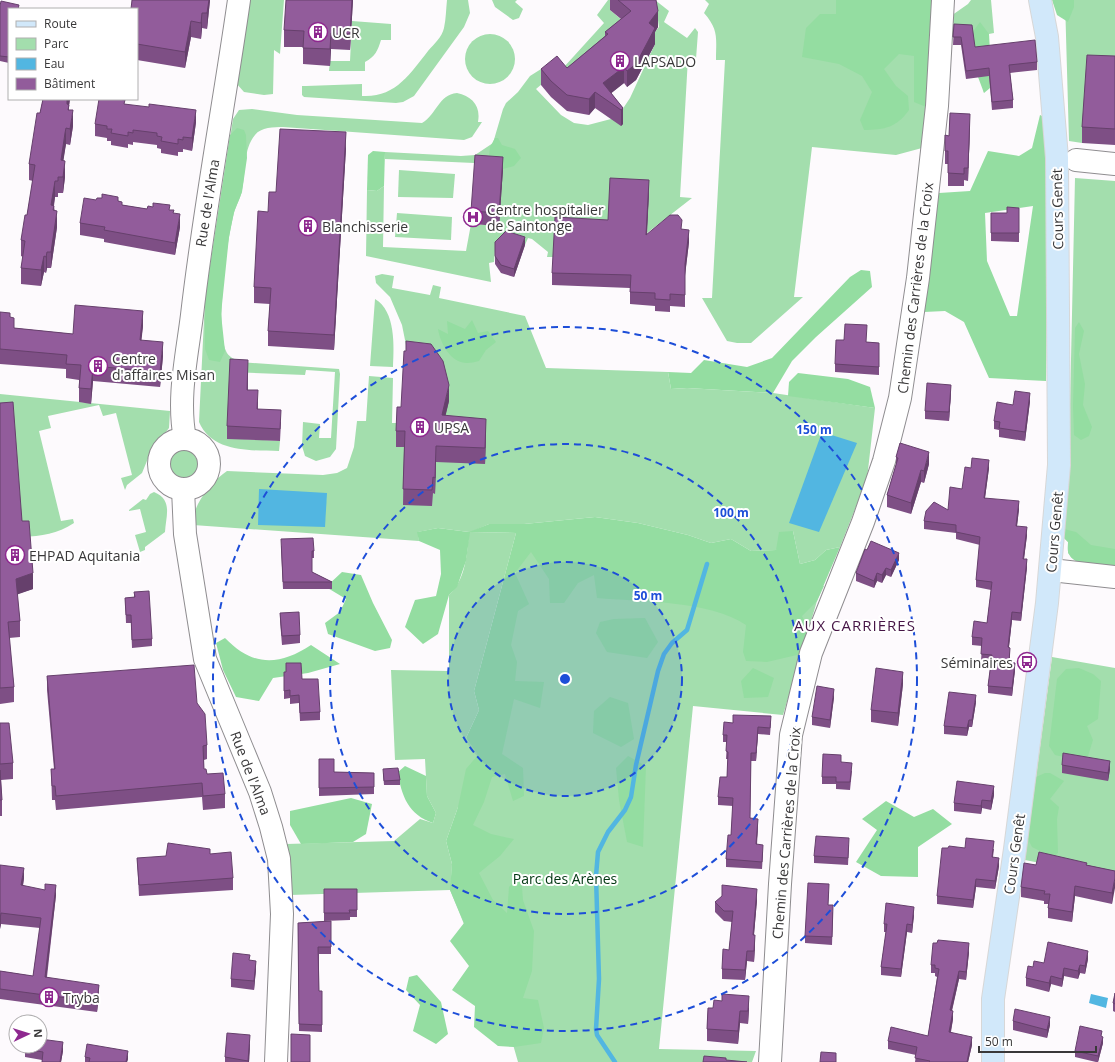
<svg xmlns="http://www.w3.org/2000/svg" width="1115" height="1062" viewBox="0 0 1115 1062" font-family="'Open Sans',sans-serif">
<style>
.green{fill:#a3dead;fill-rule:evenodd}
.forest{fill:#94dda1;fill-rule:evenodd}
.water{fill:#52b6e1}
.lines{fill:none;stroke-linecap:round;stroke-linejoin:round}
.stream{stroke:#52b6e1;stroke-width:4.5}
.minor-casing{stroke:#8f8d90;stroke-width:24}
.major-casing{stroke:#d7d7d7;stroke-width:24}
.minor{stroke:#fff;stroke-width:22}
.major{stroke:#d1e8fa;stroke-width:22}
.wall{fill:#7e4f85}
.shaded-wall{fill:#66406c}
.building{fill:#925c9b;stroke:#66406c}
.ring{fill:none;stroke:#1d4ed8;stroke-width:2;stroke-dasharray:7 5}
.labels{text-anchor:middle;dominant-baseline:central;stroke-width:4;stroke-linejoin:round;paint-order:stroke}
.poi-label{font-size:14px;fill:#393839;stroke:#fff;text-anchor:start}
.street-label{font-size:14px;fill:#393839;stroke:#fff}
.park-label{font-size:14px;fill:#003611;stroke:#fff}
.neighbourhood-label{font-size:15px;letter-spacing:1px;fill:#461546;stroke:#fff}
.centre{fill:#1d4ed8;stroke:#fff;stroke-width:2}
.ring-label{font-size:12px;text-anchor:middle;font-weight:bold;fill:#1d4ed8;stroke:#fff;stroke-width:4;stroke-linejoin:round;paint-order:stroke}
</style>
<rect width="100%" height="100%" fill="#fdfafd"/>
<g class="green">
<polygon points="249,0 284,0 280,54 274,50 273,94 264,95 244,92 236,83"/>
<path d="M447,0H468L470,13L464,27L414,96L403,102L396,103L304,97L302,95V86H306L362,84V96C395,98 410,74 428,51C434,44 442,37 444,28C446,19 446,9 447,0Z"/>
<polygon points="492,0 517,0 515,2 523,9 519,18 513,20 495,7"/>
<polygon points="608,0 612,0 610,10 630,27 572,79 564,67 604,23 597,15"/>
<polygon points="655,0 669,11 664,22 687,38 695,28 698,32 696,59 688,58 680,197 692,198 647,233 608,232 554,257 547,257 548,252 532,239 528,238 525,245 504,238 495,250 494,262 489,263 491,282 366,256 367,190 377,191 384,186 383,247 466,251 471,224 498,226 474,163 385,159 385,152 461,156 475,155 493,143 503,109 506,103 518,92 530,76 549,64 555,73 536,89 561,115 574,123 588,125 611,119 620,113 630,98 655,44 649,39 659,27"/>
<path d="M705,0H930L926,107L922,148L896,155L812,147L794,297H803L751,343H737L727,341L702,298H712L725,60H716C716,38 719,30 704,13L709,4Z"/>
<polygon points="971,0 991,0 994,33 989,34 990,53 984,93 972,33 944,31 948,18 968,4"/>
<polygon points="1065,0 1115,0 1115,73 1087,71 1082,143 1069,141"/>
<path d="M352,21L391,24V40H381C378,50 375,57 365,62V71H329L330,61H350Z"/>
<circle cx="490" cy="59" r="25"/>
<path d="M457,93C472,96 481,106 478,122H482L472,137L464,140L283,127C274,127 261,127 255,135C243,149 246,172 242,190C241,198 236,205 234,213C227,239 215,327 226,351C228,357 235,359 240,362L339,369L340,374L336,449L330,457L316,461L305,456L302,446L303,422L320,424L319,438H331L335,372L306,370L305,375L230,372L227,438L280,441L279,451C251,450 212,453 199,422L205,299L233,119L239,110L252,109L297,115L422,123C437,114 438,95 457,93Z"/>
<polygon points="399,170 455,174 453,198 398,197"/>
<polygon points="1075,178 1115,181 1115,563 1072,558 1068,553 1068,542 1064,538 1070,405"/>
<polygon points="397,213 452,217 451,240 395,237"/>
<path d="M382,274L394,276L392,288L430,295L433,285L441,287L439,298L525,316L546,368L668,372L671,389L687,388L773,393L875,408L867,479L840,547L826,550L815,560L800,564L793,531L776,550L751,551L731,539L711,543L688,535L638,523L595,517L524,524H489L471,532L516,533L474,691L479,710L466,738L478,754L523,535L824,586L817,601L783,715L693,706L659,1049L756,1051L752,1062H518L512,1041L450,890L290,895L286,844L394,841L420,819L433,823L436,813L427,796L425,759L395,760L391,670L449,671V595C466,579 467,554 469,532L438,528L418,532L419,541L193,525C191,506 212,481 227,471L323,475L337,473L347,468L354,447L357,421H366L369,376L393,378L392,423H402L408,355L402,325L390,297L376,283L375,276ZM458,807L451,886L452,864L446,841Z"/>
<path d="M375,299C396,311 394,347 393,367L370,366Z"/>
<path d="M0,394L170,411L169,428L151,451L142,473L127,485L125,490L121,478L132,475L116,413L103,416L99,405L48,416L51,428L39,431L61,521L73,519L74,523C57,534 42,536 22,537L0,419Z"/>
<circle cx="183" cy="465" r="15"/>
<path d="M154,492C173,500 166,515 165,532L145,547V550L140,552L135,535L146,532L140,509L129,511V510L143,499L146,500L150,494Z"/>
<polygon points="1052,657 1115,668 1115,878 1025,860"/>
</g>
<g class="forest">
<path d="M836,0H934L926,107L914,102V56L899,54L884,69L896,86L908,96L909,110C897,127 885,130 864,130L860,120L872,92L862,76L839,64L802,57L806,28L820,14H836Z"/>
<polygon points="1052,0 1074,0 1074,7 1068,22 1057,15"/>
<polygon points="980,22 989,34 990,88 984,93 978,77 972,33"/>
<path d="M1040,115L1046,118L1048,204L1046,381L989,378L964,322L945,311L924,312L939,193L970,191L988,151L1019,156L1032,148ZM1033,206L1017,316H1010L987,261L985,213Z"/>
<polygon points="237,128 244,130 246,135 247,158 242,192 234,212 229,237 221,314 225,351 220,362 209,360 205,349 205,299 230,135"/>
<polygon points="495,138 498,138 502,145 515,149 521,158 514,166 503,169 489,156 490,147"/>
<polygon points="373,151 385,152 384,186 377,191 367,190 368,155"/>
<polygon points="861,270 870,271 872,287 816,337 792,361 773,393 687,388 671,389 668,372 691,373 704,360 747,367 772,358 850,277"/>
<path d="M472,320L478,333L488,331L496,342L486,350L479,361C475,362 471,363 467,363C450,363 440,342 438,329L448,334L447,321L465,329Z"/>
<polygon points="1079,322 1084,331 1079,354 1085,384 1083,405 1092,427 1089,436 1081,440 1074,435 1073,406 1075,328"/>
<polygon points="798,373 848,379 870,387 875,408 788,396 789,382"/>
<path d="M595,517L638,523L688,535L711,543L731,539L751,551L776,550L779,532L793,531L800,564L815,560L826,550L840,547L817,601L802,616L809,630L801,654L767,662L746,661L743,652L746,625C708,600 642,602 597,598L594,575L578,583L564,603H550L549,579L531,552L515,573L529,604L518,611L511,645L517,662L515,681L544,682L540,708L514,699L502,754L523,768L524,796L513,801L505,774L492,777L484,802L473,825L491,834L514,839L500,856L479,873L493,900L507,913L509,887L521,874L523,900L534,931L532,971L523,998L538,1000L544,1028L541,1043L514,1047L498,1046L474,1027L475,1006L452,990L469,966L450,941L464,923L450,890L452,864L446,841L458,807L466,769L478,755L466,738L479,710L474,691L516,533L470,532L466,561L457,587L449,595L438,634L423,644L405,627L415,600L436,596L441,574L440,550L419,541L417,532L438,528L469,532L489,524H524Z"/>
<path d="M1064,529L1076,532L1091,545L1115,549V571C1104,570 1074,566 1069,554C1067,551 1068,545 1068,542L1064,538Z"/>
<polygon points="342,572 361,575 373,603 392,640 390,648 375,651 328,634 325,623 340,612 346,599 326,587"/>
<polygon points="645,618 658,642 647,658 607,652 596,633 600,622 614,619"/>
<path d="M225,638C253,667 279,666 311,645L340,664L308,673L273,678L259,701L236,697L223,670L216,643Z"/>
<polygon points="753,668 774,678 768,697 744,698 741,681"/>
<polygon points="1079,668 1093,674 1101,681 1098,719 1087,726 1093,740 1088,756 1081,761 1055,755 1049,746 1057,679 1066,669"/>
<polygon points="610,697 628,703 634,739 621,747 593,733 594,711"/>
<polygon points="628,756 646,766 643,847 627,842 619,800 616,768"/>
<path d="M405,766L426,776L427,796L436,813L433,823C409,815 401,796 398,772Z"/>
<polygon points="1045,773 1050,773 1064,781 1050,799 1059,807 1057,819 1058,853 1052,857 1032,847 1028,839 1036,777"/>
<polygon points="351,798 372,804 366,834 353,842 301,844 290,825 290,811"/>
<polygon points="886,801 914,817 933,809 952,824 918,847 918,877 881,876 856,862 877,830 862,819"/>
<polygon points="417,975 441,1002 448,1034 436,1044 413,1031 420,1005 406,990 409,977"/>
</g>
<g class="water">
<polygon points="822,432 857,443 819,532 789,523"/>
<polygon points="259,489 327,493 325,527 258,525"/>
<polygon points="1091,994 1108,998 1106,1008 1089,1003"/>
</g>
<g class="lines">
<polyline class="stream" points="615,1062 597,1035 596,1029 599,979 596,876 598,852 608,832 625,810 631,797 636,765 658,671 664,654 672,643 687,630 707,564"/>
<g class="minor-casing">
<g id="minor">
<polyline points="1076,160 1115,164"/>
<path d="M185,439C177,398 187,356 192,315C204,210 224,105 239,0"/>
<circle cx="184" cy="464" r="25"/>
<polyline points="183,489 185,534 205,659 260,792 271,827 279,859 282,914 276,1062"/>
<polyline points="1051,570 1115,577"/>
<polyline points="770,1062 780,884 791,735 811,653 863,522 884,461 900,398 918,278 937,106 943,0"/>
</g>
</g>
<g class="major-casing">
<polyline id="major" points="993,1062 993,999 1015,849 1047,603 1059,465 1057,158 1047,37 1040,0"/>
</g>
<use href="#minor" class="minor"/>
<use href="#major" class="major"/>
</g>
<g class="wall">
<polygon points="210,0 207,29 202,28 201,39 191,37 185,68 137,60 137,9"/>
<polygon points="353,0 350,50 331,49 330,66 303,64 303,47 284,47 284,30"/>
<polygon points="610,0 656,0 658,27 655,32 655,44 636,80 627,87 624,83 611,93 623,108 623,124 621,126 595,108 589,115 567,111 551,97 541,85 541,69 567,68 605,36 605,32 621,19 610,10"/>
<polygon points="0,6 19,9 9,9 9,63 0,61"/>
<polygon points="954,24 975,47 1037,62 1037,70 1010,73 1013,100 1013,108 992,110 989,76 966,79 961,45 953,45"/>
<polygon points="1115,56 1115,145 1082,143 1082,127"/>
<polygon points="43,99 70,99 69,105 69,110 73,126 70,145 66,144 65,149 63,161 65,177 63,193 58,193 58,197 55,197 54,206 57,227 51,268 47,268 46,273 44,272 41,286 21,284 21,268 23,257 21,256 21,240 27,215 33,181 29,180 29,164"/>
<polygon points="125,104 196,122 192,151 183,149 183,152 178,152 178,156 161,153 161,149 157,148 157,145 133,142 133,145 128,144 128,148 111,145 111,141 107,141 107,138 95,136 95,124"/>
<polygon points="970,126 968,181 964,180 964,186 948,186 948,164 945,164 945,135 949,136"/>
<polygon points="346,148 334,350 268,346 268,331 270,304 254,303 254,287 268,212 276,192"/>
<polygon points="503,169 499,226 471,224 471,211"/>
<polygon points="649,192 647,234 682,229 689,242 685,274 685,307 670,306 670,312 655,311 655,306 630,304 630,288 552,285 552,273 608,220"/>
<polygon points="96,200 118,201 122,205 147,209 170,210 174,214 180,227 175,255 104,242 104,239 80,235 80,223"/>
<polygon points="1019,208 1019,242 991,241 991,233 1007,213"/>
<polygon points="525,245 514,277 501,273 495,264 495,256"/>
<polygon points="0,312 10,318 14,328 73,334 143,326 141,340 163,356 160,387 93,381 91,404 79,402 79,380 66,378 66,369 0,364"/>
<polygon points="867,342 879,343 879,375 835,372 835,364"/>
<polygon points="248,372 248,390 258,402 258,409 281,422 280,441 227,439 227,426"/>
<polygon points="951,393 949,421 925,419 925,411"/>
<polygon points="449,401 445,416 486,435 485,464 436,462 435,494 433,493 432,506 403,505 404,447 396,447 396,431 401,407"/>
<polygon points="1030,401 1025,441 999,437 999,430 994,429 994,421 1013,405"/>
<polygon points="0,403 22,521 33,589 17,594 20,621 20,637 9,638 14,687 14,702 0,704"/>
<polygon points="896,457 929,464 924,483 921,482 911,514 887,507 887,495 896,465"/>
<polygon points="971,468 989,468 985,498 1019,509 1017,526 1027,535 1024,559 1027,567 1021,621 1012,620 1009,647 1010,655 1010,662 1015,670 1012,696 988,693 988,686 991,663 981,661 982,646 972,645 972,637 987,623 991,590 976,587 976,580 980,545 956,539 956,533 924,529 924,521 948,510 962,489"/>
<polygon points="281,546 314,551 314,558 312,558 312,572 332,582 332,589 283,589"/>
<polygon points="899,560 891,577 886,575 882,583 877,581 874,588 856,581 856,573"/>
<polygon points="134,592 152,639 152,646 132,648 131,623 126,623 125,598 134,597"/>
<polygon points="280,613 300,635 300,643 282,645 280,621"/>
<polygon points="284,672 302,679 320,712 320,720 300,721 299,703 290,704 290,698 284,699"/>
<polygon points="47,676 197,703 207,745 207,759 204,760 204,769 207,774 225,794 225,808 203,810 202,797 56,810 55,800 52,800 51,769 54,769 47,690"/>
<polygon points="903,684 898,726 871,722 871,710"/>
<polygon points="834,697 830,728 812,725 812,717"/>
<polygon points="976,702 972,727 969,727 967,736 944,734 944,726"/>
<polygon points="0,723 13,763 13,779 1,780 2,800 2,816 0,816"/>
<polygon points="733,723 771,723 770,735 758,734 756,761 751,761 750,818 758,826 757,845 763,853 762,869 726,867 726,859 731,835 733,806 718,805 718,797 727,777 728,759 726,759 727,742 723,742 723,735"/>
<polygon points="319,759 334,772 374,773 374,794 319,796"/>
<polygon points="841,762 852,771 850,790 836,789 836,784 822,784 822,777"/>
<polygon points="1062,765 1110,769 1108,781 1062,773"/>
<polygon points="383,773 400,780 400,785 384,785"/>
<polygon points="994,795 991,810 982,808 981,814 954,811 954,803"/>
<polygon points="849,845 848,865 814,863 814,856"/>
<polygon points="948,848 965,848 994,849 993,857 999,866 995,889 976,887 973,908 937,904 937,896"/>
<polygon points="137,858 233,878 233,890 139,896"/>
<polygon points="0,865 24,878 23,886 56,895 47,977 99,995 97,1012 0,999 0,971 33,976 40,928 1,924 0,929"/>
<polygon points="1036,865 1087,865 1115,871 1112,904 1075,896 1072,922 1048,918 1048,904 1044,904 1044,901 1021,897 1021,887"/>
<polygon points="324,889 357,889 357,917 350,917 350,920 324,921"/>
<polygon points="829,891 828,905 833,913 832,945 805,943 805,936"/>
<polygon points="757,900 754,935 755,946 754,962 747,961 745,980 722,979 722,969 729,950 732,922 724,921 715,912 715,902"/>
<polygon points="914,915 912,933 907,932 901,977 881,975 881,967 886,932 884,932 884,924"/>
<polygon points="331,921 331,954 319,954 319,991 322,991 322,1032 299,1031 298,923"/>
<polygon points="969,952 966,980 959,979 952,1011 953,1019 951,1032 972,1045 968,1062 915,1062 916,1055 888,1049 888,1041 928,1036 937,977 935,976 935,973 931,973 931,965"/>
<polygon points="1088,959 1085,974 1080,973 1078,979 1064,976 1062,987 1051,984 1049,992 1026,986 1026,978 1033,967 1044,963"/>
<polygon points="250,960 256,969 254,990 231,987 231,979"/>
<polygon points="1115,993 1115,1012 1113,1011 1113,1003"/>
<polygon points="708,1008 749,1008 748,1024 740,1023 738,1044 707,1041 707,1029"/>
<polygon points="1013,1021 1050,1025 1047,1038 1013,1030"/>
<polygon points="1102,1037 1103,1043 1098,1062 1096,1062 1075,1057 1075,1051"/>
<polygon points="250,1044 249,1062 225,1062 225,1057"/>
<polygon points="25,1049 63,1051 61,1062 42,1062 42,1060 25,1057"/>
<polygon points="85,1057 128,1059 127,1062 85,1062"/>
</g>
<g class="shaded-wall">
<polygon points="209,0 210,0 207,29 207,13"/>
<polygon points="352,0 353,0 350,50 350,34"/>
<polygon points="658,11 658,27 655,32 655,44 636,80 627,87 627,71 649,23"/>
<polygon points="202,13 202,28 201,39 201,23"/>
<polygon points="191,21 191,37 185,68 185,52"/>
<polygon points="331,33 331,49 330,66 330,49"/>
<polygon points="624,67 624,83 604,99 603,83"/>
<polygon points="595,92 595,108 589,115 589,99"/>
<polygon points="67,99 70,99 67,120"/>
<polygon points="623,108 623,124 621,126 621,110"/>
<polygon points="73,110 73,126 70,145 70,129"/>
<polygon points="196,110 196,122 192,151 192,138"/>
<polygon points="970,114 970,126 968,181 968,168"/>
<polygon points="66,128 66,144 61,176 61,160"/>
<polygon points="346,132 346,148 334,350 334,335"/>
<polygon points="503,157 503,169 499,226 499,213"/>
<polygon points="65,161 65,177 63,193 63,177"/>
<polygon points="649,180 649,192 646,247 646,235"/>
<polygon points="55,181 55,197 51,221 51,205"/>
<polygon points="57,211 57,227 51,268 51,252"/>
<polygon points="180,214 180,227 175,255 175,243"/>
<polygon points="689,230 689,242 685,276 685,264"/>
<polygon points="525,237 525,245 514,277 514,269"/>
<polygon points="47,252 47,268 46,273 46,257"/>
<polygon points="44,256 44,272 41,286 41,270"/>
<polygon points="143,311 143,326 140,354 140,340"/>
<polygon points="163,342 163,356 160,387 160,372"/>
<polygon points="248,360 248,372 247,402 247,390"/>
<polygon points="93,366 93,381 91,404 91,389"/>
<polygon points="449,385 449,401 442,431 442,415"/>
<polygon points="951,385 951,393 949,421 949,412"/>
<polygon points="1030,393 1030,401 1025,441 1025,432"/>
<polygon points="486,419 486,435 485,464 485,448"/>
<polygon points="436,446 436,462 435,494 435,478"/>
<polygon points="929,452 929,464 924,483 924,471"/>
<polygon points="989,460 989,468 984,505 984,498"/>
<polygon points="921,470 921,482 911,514 911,503"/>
<polygon points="1019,501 1019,509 1016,534 1016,526"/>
<polygon points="1027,527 1027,535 1023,566 1023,559"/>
<polygon points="899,553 899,560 891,577 891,570"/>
<polygon points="1027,559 1027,567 1021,621 1021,613"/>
<polygon points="886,568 886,575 882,583 882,575"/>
<polygon points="33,573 33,589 16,595 16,579"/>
<polygon points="877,573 877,581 874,588 874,581"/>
<polygon points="1012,612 1012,620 1008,655 1008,647"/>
<polygon points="1015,663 1015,670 1012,696 1012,688"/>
<polygon points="903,672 903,684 898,726 898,713"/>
<polygon points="834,689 834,697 830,728 830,720"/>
<polygon points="976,695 976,702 972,727 972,720"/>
<polygon points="969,720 969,727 967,736 967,728"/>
<polygon points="758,727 758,734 756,761 756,753"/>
<polygon points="1110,761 1110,769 1108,781 1108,773"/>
<polygon points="994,786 994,795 991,810 991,801"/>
<polygon points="982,800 982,808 981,814 981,806"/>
<polygon points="758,819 758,826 756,852 756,844"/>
<polygon points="999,858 999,866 995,889 995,881"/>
<polygon points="24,868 24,878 21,896 21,885"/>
<polygon points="1115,878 1115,888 1112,904 1112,893"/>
<polygon points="976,879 976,887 973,908 973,900"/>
<polygon points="56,885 56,895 45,988 45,977"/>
<polygon points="1075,886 1075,896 1072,922 1072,912"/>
<polygon points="757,889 757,900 753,945 753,935"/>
<polygon points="914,907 914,915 912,933 912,925"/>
<polygon points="1,913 1,924 0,929 0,919"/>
<polygon points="907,924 907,932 901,977 901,969"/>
<polygon points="755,935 755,946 754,962 754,951"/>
<polygon points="969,943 969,952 966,980 966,972"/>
<polygon points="747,951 747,961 745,980 745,970"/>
<polygon points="1088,951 1088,959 1085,974 1085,966"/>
<polygon points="256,961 256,969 254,990 254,981"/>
<polygon points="1080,965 1080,973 1078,979 1078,971"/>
<polygon points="1064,968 1064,976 1062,987 1062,979"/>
<polygon points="959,971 959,979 950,1018 950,1010"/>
<polygon points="1051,976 1051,984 1049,992 1049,983"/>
<polygon points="99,985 99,995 97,1012 97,1002"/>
<polygon points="749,996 749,1008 748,1024 748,1011"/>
<polygon points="740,1011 740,1023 738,1044 738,1031"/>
<polygon points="953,1011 953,1019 949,1040 949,1032"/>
<polygon points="1050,1017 1050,1025 1047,1038 1047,1030"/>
<polygon points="250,1035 250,1044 249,1062 248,1062"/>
<polygon points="972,1037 972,1045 968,1062 967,1062"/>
<polygon points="1103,1037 1103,1043 1098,1062 1098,1056"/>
<polygon points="63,1042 63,1051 61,1062 60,1062"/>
<polygon points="128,1051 128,1059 127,1062 126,1062"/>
</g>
<g class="building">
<polygon points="132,0 209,0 207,13 202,13 201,23 191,21 185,52 137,44 137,9 131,9"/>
<polygon points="286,0 352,0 350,34 331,33 330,49 303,48 304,31 284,30"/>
<polygon points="618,0 656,0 658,11 649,23 655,28 636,64 627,71 624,67 603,83 623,108 621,110 595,92 589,99 567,95 551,81 541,69 557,56 567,68 608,34 605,32 631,11"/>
<polygon points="1,1 19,5 18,9 9,9 9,57 0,56 0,6"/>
<polygon points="954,24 972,25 975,47 1035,40 1037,62 1009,65 1013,100 992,102 989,68 966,71 961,37 953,37"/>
<polygon points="1087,55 1115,56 1115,129 1082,127"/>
<polygon points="43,99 67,99 67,104 69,105 68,110 73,110 70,129 66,128 65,133 61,160 65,161 63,177 58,177 58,181 55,181 51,205 54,206 53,210 57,211 51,252 47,252 46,257 44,256 41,270 21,268 25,241 21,240 25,215 27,215 35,165 29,164 37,113 40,113"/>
<polygon points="99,99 118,99 125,100 124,104 149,107 149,104 196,110 192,138 183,137 183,140 178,139 178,144 161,141 162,137 157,136 157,133 133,130 133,133 128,132 128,136 111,133 112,129 107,129 107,126 95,124"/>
<polygon points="950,113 970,114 968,168 964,168 964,174 948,173 948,151 945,151 945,135 949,136"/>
<polygon points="280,129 346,132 334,335 268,331 271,288 254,287 258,211 268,212 269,192 276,192"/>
<polygon points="475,155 503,157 499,213 471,211"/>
<polygon points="610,178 649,180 646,235 670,215 678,215 682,220 681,229 689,230 685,264 685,295 670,294 670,300 655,299 655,293 630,292 631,275 552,273 555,217 608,220"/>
<polygon points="102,194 118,197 118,201 122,202 122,205 147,209 148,206 153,207 153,203 170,205 169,210 174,210 173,213 180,214 175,243 104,230 105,227 80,223 84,198 96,200 97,198 102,198"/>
<polygon points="1007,207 1019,208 1019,233 991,233 991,213 1007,213"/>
<polygon points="506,231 525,237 514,269 501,265 495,256 495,242"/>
<polygon points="75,305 143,311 140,340 163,342 160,372 93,366 91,389 79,388 81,365 66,364 67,355 0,349 0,312 10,313 10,317 14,318 14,328 73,334"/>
<polygon points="845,324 867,325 866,342 879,343 879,367 835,364 836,340 844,340"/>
<polygon points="406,341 431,344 443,361 449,385 442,415 486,419 485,448 436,446 435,478 433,477 432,490 403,489 405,431 396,431 397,407 401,407 404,351 406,351"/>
<polygon points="230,359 248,360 247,390 258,390 257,409 281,410 280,429 227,426"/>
<polygon points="927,383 951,385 949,412 925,411"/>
<polygon points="1015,391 1030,393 1025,432 999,428 1000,422 994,421 997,402 1013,405"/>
<polygon points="13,402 22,521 29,521 33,573 16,579 20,621 8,622 14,687 0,688 0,403"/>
<polygon points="900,443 929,452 924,471 921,470 911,503 887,495 898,458 896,457"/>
<polygon points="972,458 989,460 984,498 1019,501 1016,526 1027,527 1023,559 1027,559 1021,613 1012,612 1008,647 1010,648 1009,662 1015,663 1012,688 988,686 992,655 981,654 982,638 972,637 974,621 987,623 992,582 976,580 980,537 956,532 956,525 924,521 926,511 934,502 948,510 950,487 962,489 965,467 971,468"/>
<polygon points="313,538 314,551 312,551 312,572 332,582 283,582 281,539"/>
<polygon points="871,541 899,553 891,570 886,568 882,575 877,573 874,581 856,573 865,549 867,550"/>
<polygon points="149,591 152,639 132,640 131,615 126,615 125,598 135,597 134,592"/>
<polygon points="299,612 300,635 282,636 280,613"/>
<polygon points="286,663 301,663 302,679 318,679 320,712 300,713 299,695 290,696 290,690 284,691 284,672 286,672"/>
<polygon points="194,665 197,703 205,714 207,745 203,746 204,769 206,769 207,774 223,773 225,794 203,796 202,783 56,796 55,786 52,786 51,769 55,769 47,676"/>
<polygon points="876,668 903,672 898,713 871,710"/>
<polygon points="817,686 834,689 830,720 812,717"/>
<polygon points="949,692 976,695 972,720 969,720 967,728 944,726"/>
<polygon points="733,715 771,716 770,728 758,727 756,753 751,753 750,818 758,819 756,844 763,845 762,862 726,859 728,835 731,835 733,798 718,797 720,777 727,777 728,752 726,751 727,735 723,735 724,722 733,723"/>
<polygon points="0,723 9,723 13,763 0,764"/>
<polygon points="1063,753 1110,761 1108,773 1062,765"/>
<polygon points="823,754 841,755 841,762 852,763 850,782 836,782 836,777 822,777"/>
<polygon points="319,759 334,759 334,772 374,773 374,787 319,788"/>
<polygon points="398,768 400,780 384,781 383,769"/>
<polygon points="0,770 2,800 0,800"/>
<polygon points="957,781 994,786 991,801 982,800 981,806 954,803"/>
<polygon points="816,836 849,838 848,858 814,856"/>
<polygon points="966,838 994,841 992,857 999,858 995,881 976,879 973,900 937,896 942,848 948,848 949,846 965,848"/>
<polygon points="168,843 210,849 210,854 231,852 233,878 139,885 137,858 166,856"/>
<polygon points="1039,852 1087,863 1086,865 1115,871 1115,878 1112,893 1075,886 1072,912 1048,908 1050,894 1044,894 1045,891 1021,887 1024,863 1036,865"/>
<polygon points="0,865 24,868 21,885 45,890 45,884 56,885 45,977 99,985 97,1002 0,989 0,971 33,976 41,918 1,913 0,919"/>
<polygon points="808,883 829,884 828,905 833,905 832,937 805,936"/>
<polygon points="722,885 757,889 753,935 755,935 754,951 747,951 745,970 722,969 723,949 729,950 733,911 724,911 715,902 722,896"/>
<polygon points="324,889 357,889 357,910 349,910 350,913 324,913"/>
<polygon points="886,903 914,907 912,925 907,924 901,969 881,967 887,924 884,924"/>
<polygon points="331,921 331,947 318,947 319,991 322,991 322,1025 299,1024 298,923"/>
<polygon points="938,940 969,943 966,972 959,971 950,1010 953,1011 949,1032 972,1037 967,1062 929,1062 930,1061 915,1058 917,1047 888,1041 891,1027 928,1036 939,969 935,968 935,965 931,965 933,943 937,943"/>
<polygon points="1048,942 1088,951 1085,966 1080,965 1078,971 1064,968 1062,979 1051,976 1049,983 1026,978 1028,966 1033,967 1034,961 1044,963"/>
<polygon points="233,953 250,955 249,960 256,961 254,981 231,979"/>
<polygon points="1115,993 1115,1004 1113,1003"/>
<polygon points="722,994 749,996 748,1011 740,1011 738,1031 707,1029 708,1008 713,1008 714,1000 722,1001"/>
<polygon points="1015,1009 1050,1017 1047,1030 1013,1021"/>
<polygon points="1080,1026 1102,1031 1101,1036 1103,1037 1098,1056 1075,1051"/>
<polygon points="227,1033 250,1035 248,1061 225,1057"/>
<polygon points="291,1034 310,1035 310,1062 291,1062"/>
<polygon points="40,1039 63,1042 60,1062 42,1062 43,1052 25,1049 25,1046 40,1046"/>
<polygon points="87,1044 128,1051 126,1062 89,1062 90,1058 85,1057"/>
<polygon points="821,1052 836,1053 836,1062 820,1062"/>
<polygon points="704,1056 726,1058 726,1060 747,1062 703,1062"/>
</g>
<circle cx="565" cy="679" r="117" fill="#1d4ed8" fill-opacity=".12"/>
<g class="ring">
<circle cx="565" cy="679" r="117"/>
<circle cx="565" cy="679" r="235"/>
<circle cx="565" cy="679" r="352"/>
</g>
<defs>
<g id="building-ring" transform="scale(1)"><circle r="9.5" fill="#fff" stroke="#8e288f" stroke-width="1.5"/><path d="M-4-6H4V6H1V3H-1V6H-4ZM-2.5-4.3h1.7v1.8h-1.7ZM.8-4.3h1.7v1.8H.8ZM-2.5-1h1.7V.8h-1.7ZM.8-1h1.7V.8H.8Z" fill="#8e288f"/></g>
<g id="hospital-ring" transform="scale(1)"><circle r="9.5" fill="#fff" stroke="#8e288f" stroke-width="1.5"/><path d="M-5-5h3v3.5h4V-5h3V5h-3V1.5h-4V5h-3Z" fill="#8e288f"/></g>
<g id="bus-ring" transform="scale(1)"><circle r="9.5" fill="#fff" stroke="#8e288f" stroke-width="1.5"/><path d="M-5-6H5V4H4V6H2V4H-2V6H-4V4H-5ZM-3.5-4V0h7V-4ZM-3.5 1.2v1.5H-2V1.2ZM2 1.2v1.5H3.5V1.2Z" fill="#8e288f"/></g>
</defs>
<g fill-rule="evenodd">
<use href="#building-ring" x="318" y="32"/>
<use href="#building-ring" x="620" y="61"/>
<use href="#hospital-ring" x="473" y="217"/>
<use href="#building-ring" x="308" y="226"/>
<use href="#building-ring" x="98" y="366"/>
<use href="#building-ring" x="420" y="427"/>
<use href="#building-ring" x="15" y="555"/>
<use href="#bus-ring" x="1027" y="662"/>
<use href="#building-ring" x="49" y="997"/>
</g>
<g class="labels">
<g class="poi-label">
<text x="332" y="32">UCR</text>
<text x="634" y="61">LAPSADO</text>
<text x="487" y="209">Centre hospitalier<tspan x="487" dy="16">de Saintonge</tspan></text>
<text x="322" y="226">Blanchisserie</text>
<text x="112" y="358">Centre<tspan x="112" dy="16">d'affaires Misan</tspan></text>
<text x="434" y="427">UPSA</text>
<text x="29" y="555">EHPAD Aquitania</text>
<text x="1013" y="662" text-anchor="end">Séminaires</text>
<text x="63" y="997">Tryba</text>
</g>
<g class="street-label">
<text transform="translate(207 203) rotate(-81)">Rue de l'Alma</text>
<text transform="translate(1057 209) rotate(-91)">Cours Genêt</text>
<text transform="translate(915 288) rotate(-83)">Chemin des Carrières de la Croix</text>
<text transform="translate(1054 532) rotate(-85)">Cours Genêt</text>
<text transform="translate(251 773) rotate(69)">Rue de l'Alma</text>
<text transform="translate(786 833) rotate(-85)">Chemin des Carrières de la Croix</text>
<text transform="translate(1014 854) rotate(-82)">Cours Genêt</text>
</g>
<g class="park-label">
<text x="565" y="878">Parc des Arènes</text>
</g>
<g class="neighbourhood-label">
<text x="855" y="625">AUX CARRIÈRES</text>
</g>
</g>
<circle cx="565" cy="679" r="6" class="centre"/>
<g class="ring-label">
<text x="814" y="434">150 m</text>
<text x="731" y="517">100 m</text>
<text x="648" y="600">50 m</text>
</g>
<rect x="8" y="8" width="130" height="92" fill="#ffffff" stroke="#b0afb0"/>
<rect x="16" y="21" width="20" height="6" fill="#d1e8fa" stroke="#b0afb0"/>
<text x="44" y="28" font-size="12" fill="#393839">Route</text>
<rect x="16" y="38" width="20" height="12" fill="#a3dead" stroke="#b0afb0"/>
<text x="44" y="48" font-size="12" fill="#393839">Parc</text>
<rect x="16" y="58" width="20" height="12" fill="#52b6e1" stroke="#b0afb0"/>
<text x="44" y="68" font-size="12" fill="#393839">Eau</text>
<rect x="16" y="78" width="20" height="12" fill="#925c9b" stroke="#b0afb0"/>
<text x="44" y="88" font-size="12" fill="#393839">Bâtiment</text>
<g transform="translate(28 1034) rotate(86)"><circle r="19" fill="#ffffff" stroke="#b0afb0"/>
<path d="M0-3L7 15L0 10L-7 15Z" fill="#8e288f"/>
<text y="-6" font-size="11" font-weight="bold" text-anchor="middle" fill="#393839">N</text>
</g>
<path d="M979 1046v6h117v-6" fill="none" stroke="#393839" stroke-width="2"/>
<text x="985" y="1046" font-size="12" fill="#393839" stroke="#ffffff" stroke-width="3" paint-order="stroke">50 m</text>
</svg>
